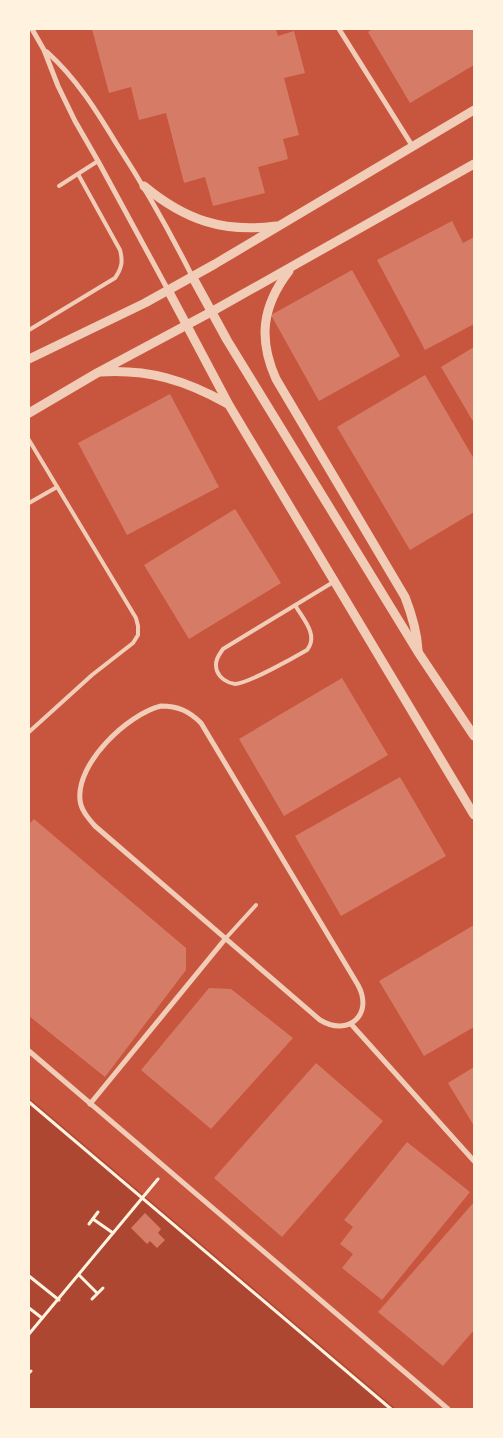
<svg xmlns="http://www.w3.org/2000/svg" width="503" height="1438" viewBox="0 0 503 1438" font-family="'Noto Sans',sans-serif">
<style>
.green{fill:#ae4732}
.building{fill:#d67c66}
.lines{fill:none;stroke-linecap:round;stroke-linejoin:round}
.path{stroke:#fff3e0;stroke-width:3}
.service{stroke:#f1ccb7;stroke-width:4}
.minor{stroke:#f1ccb7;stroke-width:5}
.tertiary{stroke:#f1ccb7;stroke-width:9}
</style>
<rect width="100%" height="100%" fill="#c8553d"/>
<polygon class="green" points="29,1098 396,1409 29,1409"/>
<g class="building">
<polygon points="92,29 276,29 278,36 294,31 305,73 284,78 299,135 283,139 288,159 258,167 265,193 213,206 205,177 184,183 166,113 139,120 131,87 109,93"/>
<polygon points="373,29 474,29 474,65 410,103 368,32"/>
<polygon points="452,221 463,243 474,237 474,324 425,350 377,260"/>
<polygon points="352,270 400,356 319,401 271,315"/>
<polygon points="474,347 474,423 441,367"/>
<polygon points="425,375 474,459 474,512 410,550 337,427"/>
<polygon points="170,394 219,487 127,535 78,443"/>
<polygon points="235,509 281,583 189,639 144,565"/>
<polygon points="342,678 388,755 284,816 239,739"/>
<polygon points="400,777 446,856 341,916 295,836"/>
<polygon points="34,819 186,948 186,970 105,1077 29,1016 29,824"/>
<polygon points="474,925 474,1027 424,1056 379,981"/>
<polygon points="209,988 231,989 293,1038 211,1129 141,1070"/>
<polygon points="316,1063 383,1121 282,1237 214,1178"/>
<polygon points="474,1067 474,1126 448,1083"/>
<polygon points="407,1142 470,1192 382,1300 342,1268 353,1254 340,1244 353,1227 344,1220"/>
<polygon points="474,1202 474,1330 443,1366 378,1312"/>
<polygon points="145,1213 161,1229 158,1233 165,1240 157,1248 150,1241 147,1244 131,1228"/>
</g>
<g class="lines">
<g class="path">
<polyline points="29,1102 391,1409"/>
<polyline points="93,1219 113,1233"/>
<polyline points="89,1224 98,1212"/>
<polyline points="79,1275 97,1293"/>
<polyline points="29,1276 59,1300"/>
<polyline points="92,1299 103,1288"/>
<polyline points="29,1308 42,1318"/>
<polyline points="29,1334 158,1179"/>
<polyline points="29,1373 31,1371"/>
</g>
<g class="service">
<polyline points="59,186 98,161"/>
<path d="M29,330L115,278C122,268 123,261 120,250L78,174"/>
<polyline points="29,440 136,618 138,626 138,635 133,643 92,675 29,732"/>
<polyline points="29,503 57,487"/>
<path d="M295,605C303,619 319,635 307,650C295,657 247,684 235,684C227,683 220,678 217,671C214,662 218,656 223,649L335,581"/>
<polyline points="226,938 256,905"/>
</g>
<g class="minor">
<polyline points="32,29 44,50 58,86 75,121 98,161 168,290"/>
<polyline points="339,29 413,147"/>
<path d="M47,52C76,78 96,110 116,143C144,186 169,230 192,276"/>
<path d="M161,706C178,706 189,711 201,723L358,985C374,1015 348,1037 320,1020L95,826C88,818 81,810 80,800C76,763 128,714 161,706Z"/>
<polyline points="351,1024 474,1161"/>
<polyline points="29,1051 448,1409"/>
<polyline points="90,1104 226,938"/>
</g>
<g class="tertiary">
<path d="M144,186C185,220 223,233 276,226"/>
<path d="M289,271C262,306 258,339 276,379L405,597C412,615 417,631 418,650"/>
<polyline points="192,276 227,340 418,652 474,736"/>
<polyline points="168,290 229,405 474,815"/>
<polyline points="29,359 145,303 215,264 474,110"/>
<path d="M100,372C149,369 185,380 228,404"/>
<polyline points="29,413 97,373 211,312 474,164"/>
</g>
</g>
<rect width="503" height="1438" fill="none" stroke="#fff3e0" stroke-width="60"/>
</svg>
